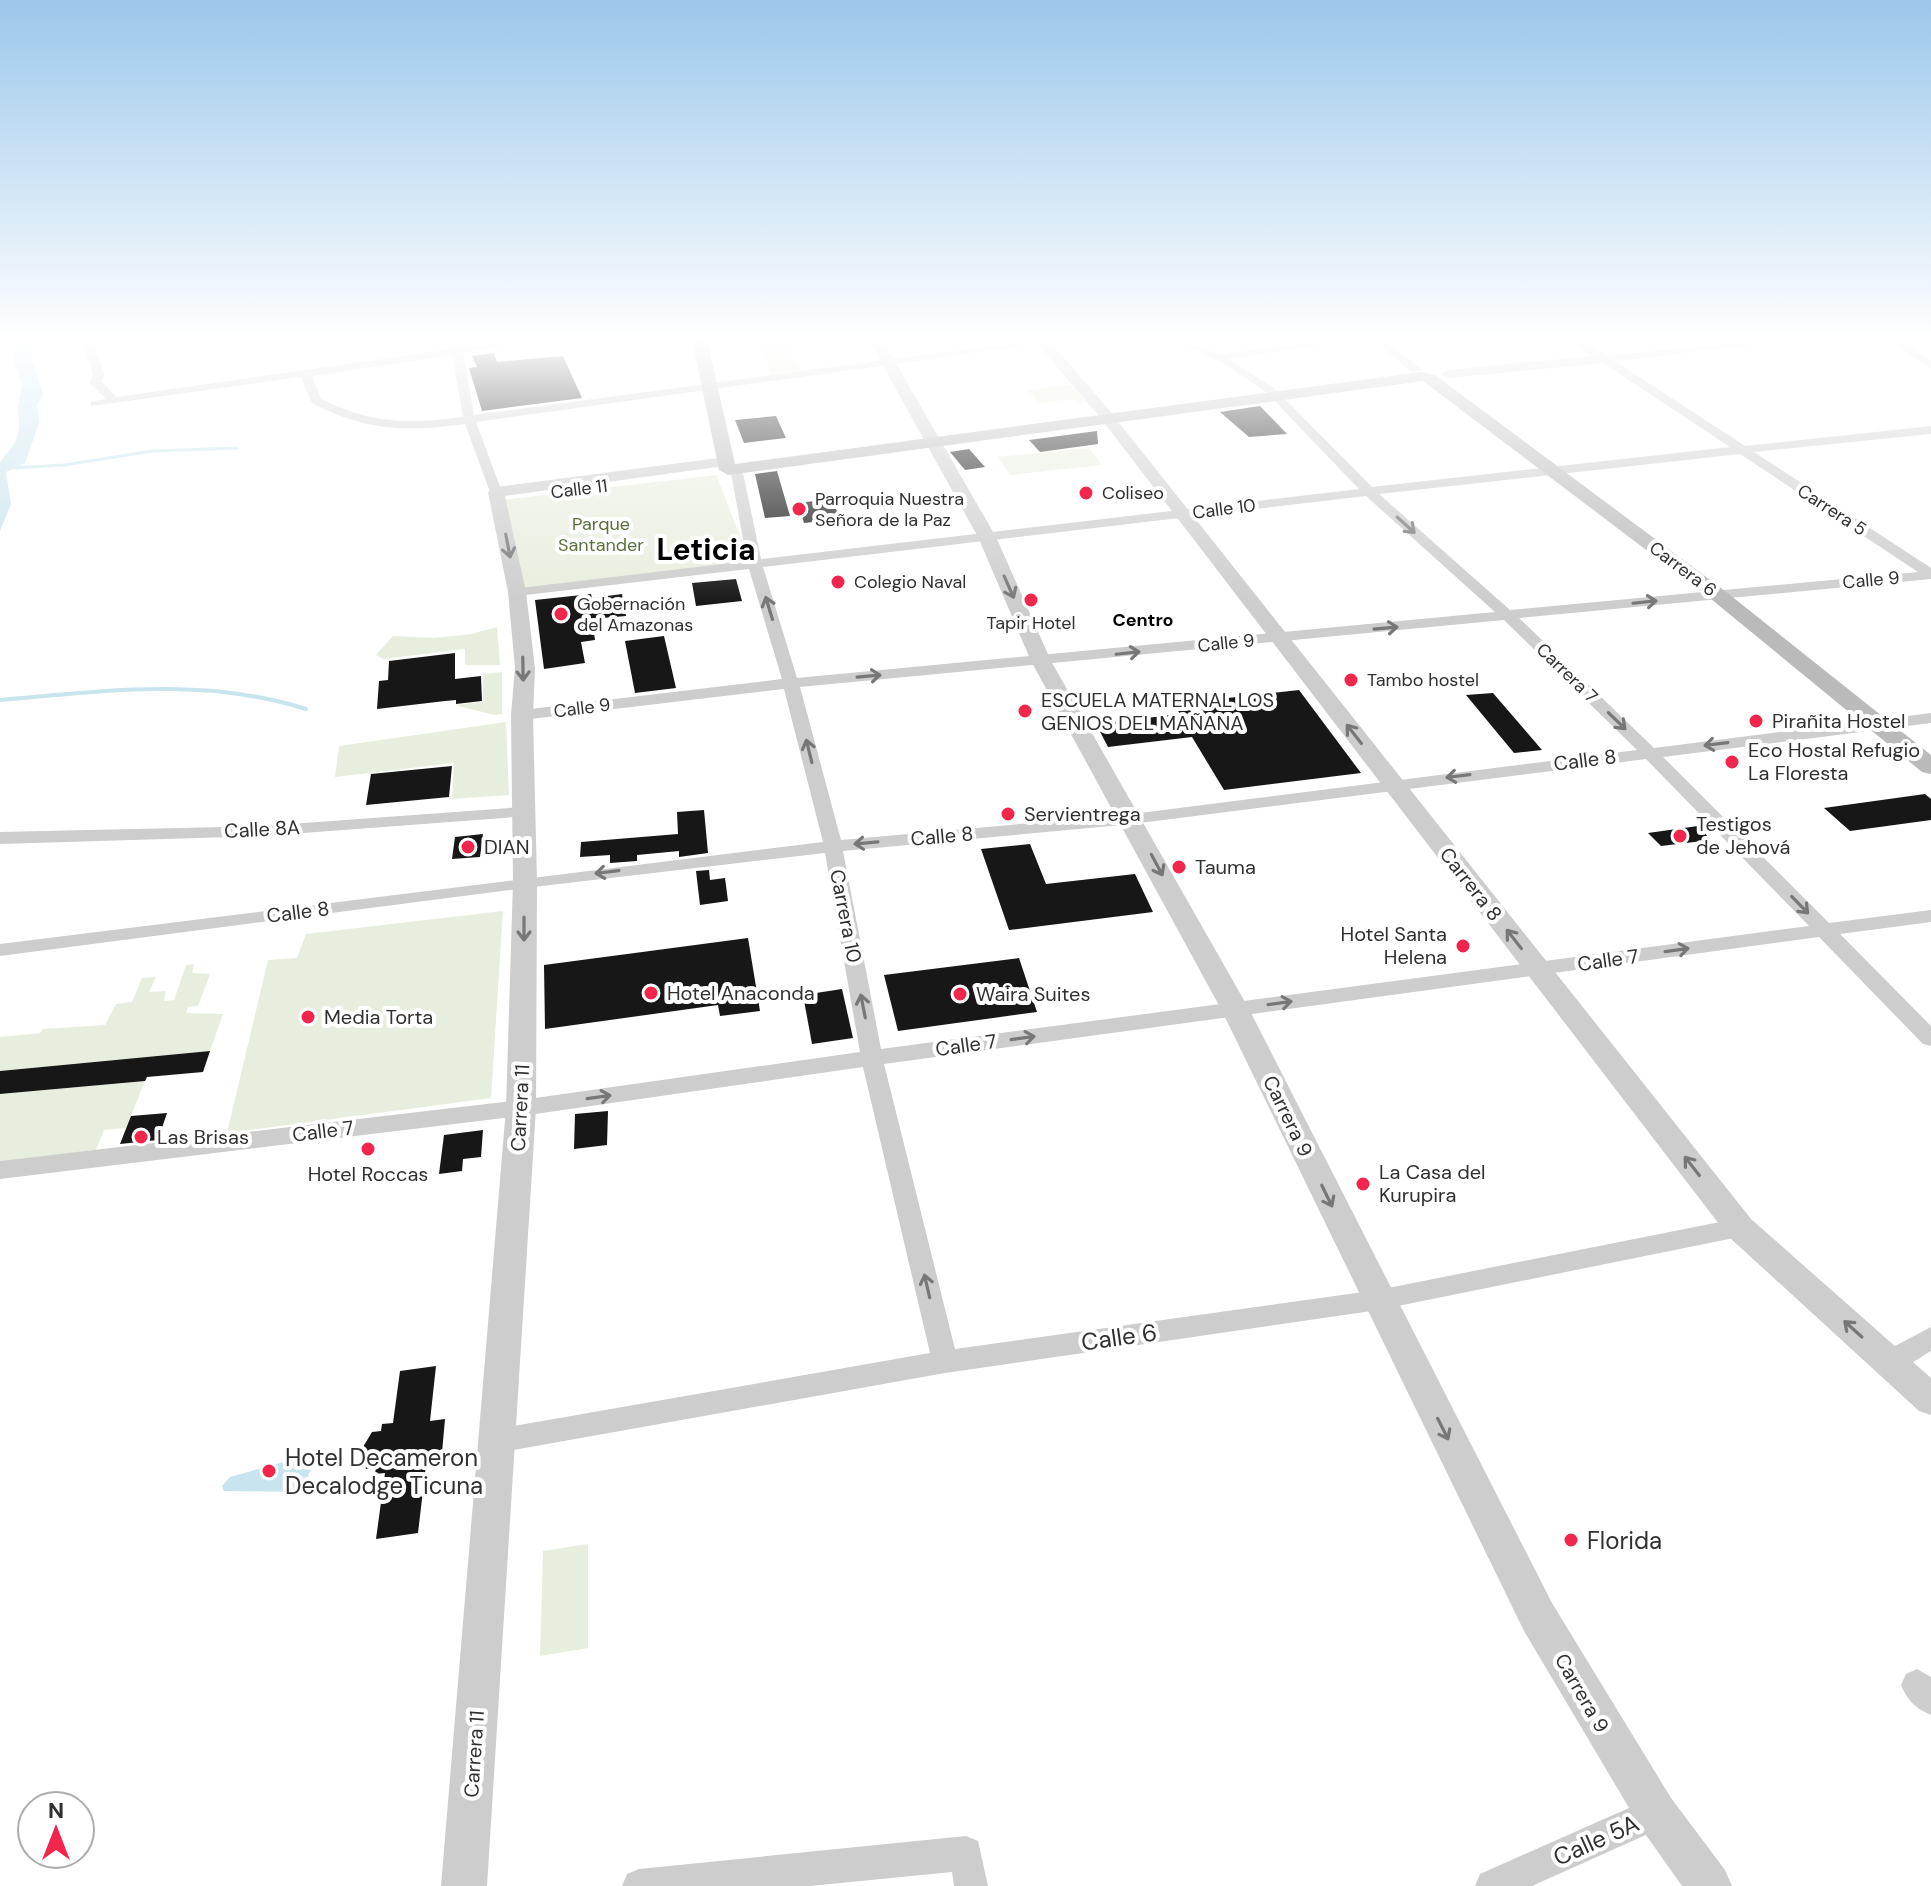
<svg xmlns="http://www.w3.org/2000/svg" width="1931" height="1886" viewBox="0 0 1931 1886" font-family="'DM Sans',sans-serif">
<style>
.green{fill:#e8eedd}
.water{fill:#c8e4ef}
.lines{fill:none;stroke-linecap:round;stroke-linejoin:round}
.stream-far1{stroke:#c8e4ef;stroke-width:3}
.stream{stroke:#c8e4ef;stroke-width:4}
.building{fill:#171717}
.minor{fill:#cdcdcd;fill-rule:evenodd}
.tertiary{fill:#cdcdcd;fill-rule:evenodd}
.secondary{fill:#bababa;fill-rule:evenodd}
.oneway{stroke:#777}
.poi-dot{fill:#f2264d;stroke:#fff;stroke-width:3}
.labels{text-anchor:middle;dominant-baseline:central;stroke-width:8;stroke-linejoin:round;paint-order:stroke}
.far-street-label{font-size:18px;fill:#303030;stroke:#fff}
.far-poi-label{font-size:18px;fill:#303030;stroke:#fff;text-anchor:start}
.far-park-label{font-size:18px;fill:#596f39;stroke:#fff}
.far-neighbourhood-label{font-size:18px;font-weight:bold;fill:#000;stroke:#fff}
.poi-label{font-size:20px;fill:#303030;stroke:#fff;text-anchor:start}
.street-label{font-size:20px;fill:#303030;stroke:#fff}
.near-street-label{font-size:24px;fill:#303030;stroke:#fff}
.near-poi-label{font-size:24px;fill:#303030;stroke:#fff;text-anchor:start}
.far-town-label{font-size:30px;font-weight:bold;fill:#000;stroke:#fff}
</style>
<rect width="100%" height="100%" fill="#fff"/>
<g class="green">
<polygon points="786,340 802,371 771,375 760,343"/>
<polygon points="1071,385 1087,403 1079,404 1074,399 1040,403 1027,390"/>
<polygon points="1089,448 1102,465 1010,475 998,457"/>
<polygon points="716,475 750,561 522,589 501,500"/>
<polygon points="497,627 500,665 465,665 465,649 384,659 376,655 393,636 434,638 472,634"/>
<polygon points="502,672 502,714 494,715 455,705 483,702 483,674"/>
<polygon points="506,722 509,795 452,799 454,763 335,777 339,746"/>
<polygon points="503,911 491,1098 227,1133 268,960 297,958 306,934"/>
<polygon points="194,964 192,973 210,974 198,1006 188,1007 186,1013 223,1014 210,1051 0,1071 0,1037 40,1033 43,1029 105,1025 116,1004 132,1002 142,978 156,977 149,992 166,991 164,1001 174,1000 186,965"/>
<polygon points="145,1081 126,1128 104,1130 96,1150 0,1161 0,1094"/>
<polygon points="588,1544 588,1648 540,1656 543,1551"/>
</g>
<g class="water">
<polygon points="14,339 30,339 32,358 43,394 37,405 39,423 25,463 6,472 11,504 0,531 0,462 15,443 19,429 18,407 22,385 15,364"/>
<polygon points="312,1454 316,1462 308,1475 313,1484 305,1492 224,1491 222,1486 230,1477"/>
</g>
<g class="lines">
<polyline class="stream-far1" points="12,468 64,465 153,451 237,448"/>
<path class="stream" d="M0,700C103,691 206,677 306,709"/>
</g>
<g class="building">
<polygon points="494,353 497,362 563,356 582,398 482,411 469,368 477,367 472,356"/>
<polygon points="1260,406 1287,434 1249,437 1220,412"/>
<polygon points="776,416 786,438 744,443 735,420"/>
<polygon points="1097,431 1098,444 1040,452 1029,440"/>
<polygon points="969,449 985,467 965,470 950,452"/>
<polygon points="777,471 790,516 765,518 755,474"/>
<polygon points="832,499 840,519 804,523 798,503"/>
<polygon points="736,579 742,601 696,606 692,583"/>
<polygon points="591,594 592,598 622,594 626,616 592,619 595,640 581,642 585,663 544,669 535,600"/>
<polygon points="664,636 676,688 635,693 625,641"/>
<polygon points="455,653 455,679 481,676 482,701 456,704 456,700 445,701 377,709 379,681 388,680 389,661"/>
<polygon points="1299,690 1361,773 1224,790 1192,737 1108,747 1096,724 1180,714 1174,704"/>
<polygon points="1493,693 1524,729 1542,750 1514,753 1466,695"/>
<polygon points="452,766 449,797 366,805 371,774"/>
<polygon points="1925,794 1931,799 1931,820 1850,831 1824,808"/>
<polygon points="704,810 708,853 679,857 679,851 637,855 637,861 610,863 610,855 580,857 581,842 678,834 677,812"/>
<polygon points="1698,826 1711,840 1661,846 1648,833"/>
<polygon points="483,834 480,857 452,859 455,837"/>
<polygon points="1030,844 1046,884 1135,874 1153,912 1009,930 981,849"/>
<polygon points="709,870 710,880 725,878 728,901 700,905 696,871"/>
<polygon points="748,938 760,1011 720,1016 718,1005 545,1029 544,965"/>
<polygon points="1019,958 1037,1012 898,1031 884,975"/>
<polygon points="842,989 853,1038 812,1044 803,995"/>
<polygon points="210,1051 203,1072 147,1077 145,1081 0,1094 0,1071"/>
<polygon points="608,1111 607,1145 574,1149 575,1114"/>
<polygon points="167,1113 158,1140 120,1144 131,1116"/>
<polygon points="483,1130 481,1157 463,1159 462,1171 439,1174 444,1135"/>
<polygon points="436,1366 430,1421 445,1419 441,1464 426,1465 418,1533 376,1539 385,1473 375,1474 376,1467 366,1469 363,1447 372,1432 381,1431 382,1424 393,1423 400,1371"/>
</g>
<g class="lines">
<g class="minor">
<path d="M86,339H98L94,344L105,376L101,381L116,397L450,349L445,339H455L460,347L513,339H543L463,353L474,415L1043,339H1075L476,422L502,492L496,496L490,492L465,424C405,432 366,431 312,403L301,377L91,406V402L106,399L89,382L93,376L83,343ZM452,355L463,417C407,424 372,424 321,399L312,376Z"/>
<path d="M1173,339H1188L1218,354L1329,339H1363L1229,359L1275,389L1372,487L1730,447L1600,361L1599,359L1604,356L1768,339H1810L1615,361L1745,446L1931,426V434L1754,452L1931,568V579L1519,618L1654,748L1931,713V723L1663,757L1829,923L1931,910V922L1840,934L1931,1026V1046L1923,1044L1819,937L884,1064L955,1349L1378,1290L1740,1218L1749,1221L1752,1228L1749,1235L1378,1310L945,1373L497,1453L487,1450L483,1441L487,1432L497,1429L930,1353L863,1067L521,1116L0,1179V1161L521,1100L860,1052L825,853L525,888L0,956V944L823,842L784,689L522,720L514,715L522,710L782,679L749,569L517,596L510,592L512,589L747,561L731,473L737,469L743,473L761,559L1359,489L1267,393L1231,368ZM1740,454L1918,572L1510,610L1379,494ZM1366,496L1495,612L797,678L763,567ZM1504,620L1637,750L1132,814L841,840L800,687ZM1646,759L1809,926L881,1049L843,851L1132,824Z"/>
<polygon points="1372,339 1384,339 1422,370 1412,372"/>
<polygon points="1883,339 1896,339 1931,360 1931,368"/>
<polygon points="523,807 529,808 532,812 529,816 263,836 0,844 0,832 263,826"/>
<path d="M1931,1327V1351C1915,1360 1898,1376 1880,1370L1876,1362L1880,1354Z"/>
<path d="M1917,1669L1931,1677V1715C1916,1709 1907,1700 1901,1685L1906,1674Z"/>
<polygon points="1656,1796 1668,1801 1673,1813 1668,1825 1532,1886 1475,1886 1480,1874"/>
<polygon points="966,1836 978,1841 988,1886 954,1886 952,1872 810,1886 622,1886 627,1874 639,1869"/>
</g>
<g class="tertiary">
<polygon points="868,339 882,339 996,537 1051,661 1249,1009 1552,1603 1671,1798 1725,1870 1732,1886 1682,1886 1641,1828 1524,1631 1221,1009 1031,661 978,537"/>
<polygon points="1033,339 1048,339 1109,410 1751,1219 1931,1378 1931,1415 1919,1411 1729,1237 1099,416"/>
<polygon points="1566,339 1583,339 1611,359 1604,363 1448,378 1441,374 1448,370 1590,356"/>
<polygon points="726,457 732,459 732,465 505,496 526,592 535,668 533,715 537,882 536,1108 487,1886 441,1886 506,1108 513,882 511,715 515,668 508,592 488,492 496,487"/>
</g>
<polygon class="secondary" points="692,339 707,339 735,464 1421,372 1435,375 1725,591 1931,755 1931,774 1922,772 1711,599 1423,381 728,475 719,470"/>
</g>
<defs><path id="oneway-shaft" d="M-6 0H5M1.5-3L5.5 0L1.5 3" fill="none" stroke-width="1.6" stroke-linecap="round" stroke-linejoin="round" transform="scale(2)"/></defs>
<g class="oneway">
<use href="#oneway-shaft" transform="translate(1406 525) rotate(42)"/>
<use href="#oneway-shaft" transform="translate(508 546) rotate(79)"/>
<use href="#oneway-shaft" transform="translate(1009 587) rotate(66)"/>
<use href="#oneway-shaft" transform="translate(1645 602) rotate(-6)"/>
<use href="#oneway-shaft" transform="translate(769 608) rotate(-107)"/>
<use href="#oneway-shaft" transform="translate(1386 628) rotate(-5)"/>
<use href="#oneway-shaft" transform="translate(1128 653) rotate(-6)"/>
<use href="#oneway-shaft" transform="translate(523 669) rotate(89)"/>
<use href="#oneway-shaft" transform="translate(869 676) rotate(-5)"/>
<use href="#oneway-shaft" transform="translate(1617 721) rotate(44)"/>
<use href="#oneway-shaft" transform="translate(1354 734) rotate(-128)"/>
<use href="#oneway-shaft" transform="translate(1716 744) rotate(173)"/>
<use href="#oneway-shaft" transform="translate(809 751) rotate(-104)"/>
<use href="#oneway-shaft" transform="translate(1458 776) rotate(173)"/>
<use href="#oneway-shaft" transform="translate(866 843) rotate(175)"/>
<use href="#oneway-shaft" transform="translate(1157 865) rotate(62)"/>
<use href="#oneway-shaft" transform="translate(607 872) rotate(173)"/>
<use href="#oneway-shaft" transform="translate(1800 905) rotate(46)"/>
<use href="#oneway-shaft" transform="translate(524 929) rotate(90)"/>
<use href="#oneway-shaft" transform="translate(1514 939) rotate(-128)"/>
<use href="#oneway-shaft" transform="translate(1677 950) rotate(-8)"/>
<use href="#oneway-shaft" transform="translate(1280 1003) rotate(-8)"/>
<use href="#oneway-shaft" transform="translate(863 1006) rotate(-101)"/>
<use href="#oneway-shaft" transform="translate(1023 1038) rotate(-8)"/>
<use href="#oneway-shaft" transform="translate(599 1097) rotate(-8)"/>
<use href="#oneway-shaft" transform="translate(1692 1166) rotate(-128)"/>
<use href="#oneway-shaft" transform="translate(1327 1196) rotate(64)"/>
<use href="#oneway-shaft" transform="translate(927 1286) rotate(-103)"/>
<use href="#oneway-shaft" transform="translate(1853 1329) rotate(-138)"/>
<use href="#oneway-shaft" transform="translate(1443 1429) rotate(63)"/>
</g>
<linearGradient id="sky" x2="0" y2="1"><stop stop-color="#9bc7eb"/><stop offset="0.56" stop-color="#fff"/><stop offset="1" stop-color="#fff" stop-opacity="0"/></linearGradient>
<rect width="1931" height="604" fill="url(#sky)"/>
<g class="poi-dot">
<circle cx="1086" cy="493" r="8"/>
<circle cx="799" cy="509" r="8"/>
<circle cx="838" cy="582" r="8"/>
<circle cx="1031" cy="600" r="8"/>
<circle cx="561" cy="614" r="8"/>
<circle cx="1351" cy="680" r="8"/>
<circle cx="1025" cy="711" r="8"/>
<circle cx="1756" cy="721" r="8"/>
<circle cx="1732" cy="762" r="8"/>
<circle cx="1008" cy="814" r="8"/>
<circle cx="1680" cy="836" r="8"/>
<circle cx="468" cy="847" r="8"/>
<circle cx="1179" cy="867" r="8"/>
<circle cx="1463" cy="946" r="8"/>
<circle cx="651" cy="993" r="8"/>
<circle cx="960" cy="994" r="8"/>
<circle cx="308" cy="1017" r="8"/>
<circle cx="141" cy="1137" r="8"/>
<circle cx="368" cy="1149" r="8"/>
<circle cx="1363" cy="1184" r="8"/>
<circle cx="269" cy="1471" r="8"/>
<circle cx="1571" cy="1540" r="8"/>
</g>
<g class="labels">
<g class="far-street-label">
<text transform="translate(579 489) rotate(-7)">Calle 11</text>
<text transform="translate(1224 509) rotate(-7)">Calle 10</text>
<text transform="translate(1832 510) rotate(33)">Carrera 5</text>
<text transform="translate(1683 569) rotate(37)">Carrera 6</text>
<text transform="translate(1871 580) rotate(-5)">Calle 9</text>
<text transform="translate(1226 643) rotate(-6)">Calle 9</text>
<text transform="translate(1567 673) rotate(44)">Carrera 7</text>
<text transform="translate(582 708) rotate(-7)">Calle 9</text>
</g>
<g class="far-poi-label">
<text x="1102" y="493">Coliseo</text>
<text x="815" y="499">Parroquia Nuestra<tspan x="815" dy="21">Señora de la Paz</tspan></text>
<text x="854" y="582">Colegio Naval</text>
<text x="577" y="604">Gobernación<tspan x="577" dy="21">del Amazonas</tspan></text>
<text x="1031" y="623" text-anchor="middle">Tapir Hotel</text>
<text x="1367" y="680">Tambo hostel</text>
</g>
<g class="far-park-label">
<text x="601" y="524">Parque<tspan x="601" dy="21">Santander</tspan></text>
</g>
<g class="far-neighbourhood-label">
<text x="1143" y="620">Centro</text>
</g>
<g class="poi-label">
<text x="1041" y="700">ESCUELA MATERNAL LOS<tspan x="1041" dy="23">GENIOS DEL MAÑANA</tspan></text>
<text x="1772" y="721">Pirañita Hostel</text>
<text x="1748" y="750">Eco Hostal Refugio<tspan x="1748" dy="23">La Floresta</tspan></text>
<text x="1024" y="814">Servientrega</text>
<text x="1696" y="824">Testigos<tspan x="1696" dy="23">de Jehová</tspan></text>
<text x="484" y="847">DIAN</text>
<text x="1195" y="867">Tauma</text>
<text x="1447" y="934" text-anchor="end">Hotel Santa<tspan x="1447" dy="23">Helena</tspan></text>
<text x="667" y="993">Hotel Anaconda</text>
<text x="976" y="994">Waira Suites</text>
<text x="324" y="1017">Media Torta</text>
<text x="157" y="1137">Las Brisas</text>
<text x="1379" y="1172">La Casa del<tspan x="1379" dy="23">Kurupira</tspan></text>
<text x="368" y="1174" text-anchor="middle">Hotel Roccas</text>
</g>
<g class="street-label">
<text transform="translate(1585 760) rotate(-7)">Calle 8</text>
<text transform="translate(262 829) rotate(-3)">Calle 8A</text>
<text transform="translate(942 836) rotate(-5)">Calle 8</text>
<text transform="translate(1471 884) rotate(52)">Carrera 8</text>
<text transform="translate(298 912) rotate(-7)">Calle 8</text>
<text transform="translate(846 916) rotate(79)">Carrera 10</text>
<text transform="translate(1608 960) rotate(-8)">Calle 7</text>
<text transform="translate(966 1045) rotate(-8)">Calle 7</text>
<text transform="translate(520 1108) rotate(-87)">Carrera 11</text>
<text transform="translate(1288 1116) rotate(64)">Carrera 9</text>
<text transform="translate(323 1131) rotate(-7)">Calle 7</text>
<text transform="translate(1582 1693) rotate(60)">Carrera 9</text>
<text transform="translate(474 1754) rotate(-86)">Carrera 11</text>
</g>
<g class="near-street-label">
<text transform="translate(1119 1337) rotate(-8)">Calle 6</text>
<text transform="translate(1596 1840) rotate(-24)">Calle 5A</text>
</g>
<g class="near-poi-label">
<text x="285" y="1457">Hotel Decameron<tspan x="285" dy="28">Decalodge Ticuna</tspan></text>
<text x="1587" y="1540">Florida</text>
</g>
<g class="far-town-label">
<text x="706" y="549">Leticia</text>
</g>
</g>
<g transform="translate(56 1830)"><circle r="38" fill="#ffffff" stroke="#acacac" stroke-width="2"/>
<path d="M0-6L14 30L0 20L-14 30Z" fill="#f2264d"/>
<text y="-12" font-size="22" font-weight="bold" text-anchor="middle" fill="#303030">N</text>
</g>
</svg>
